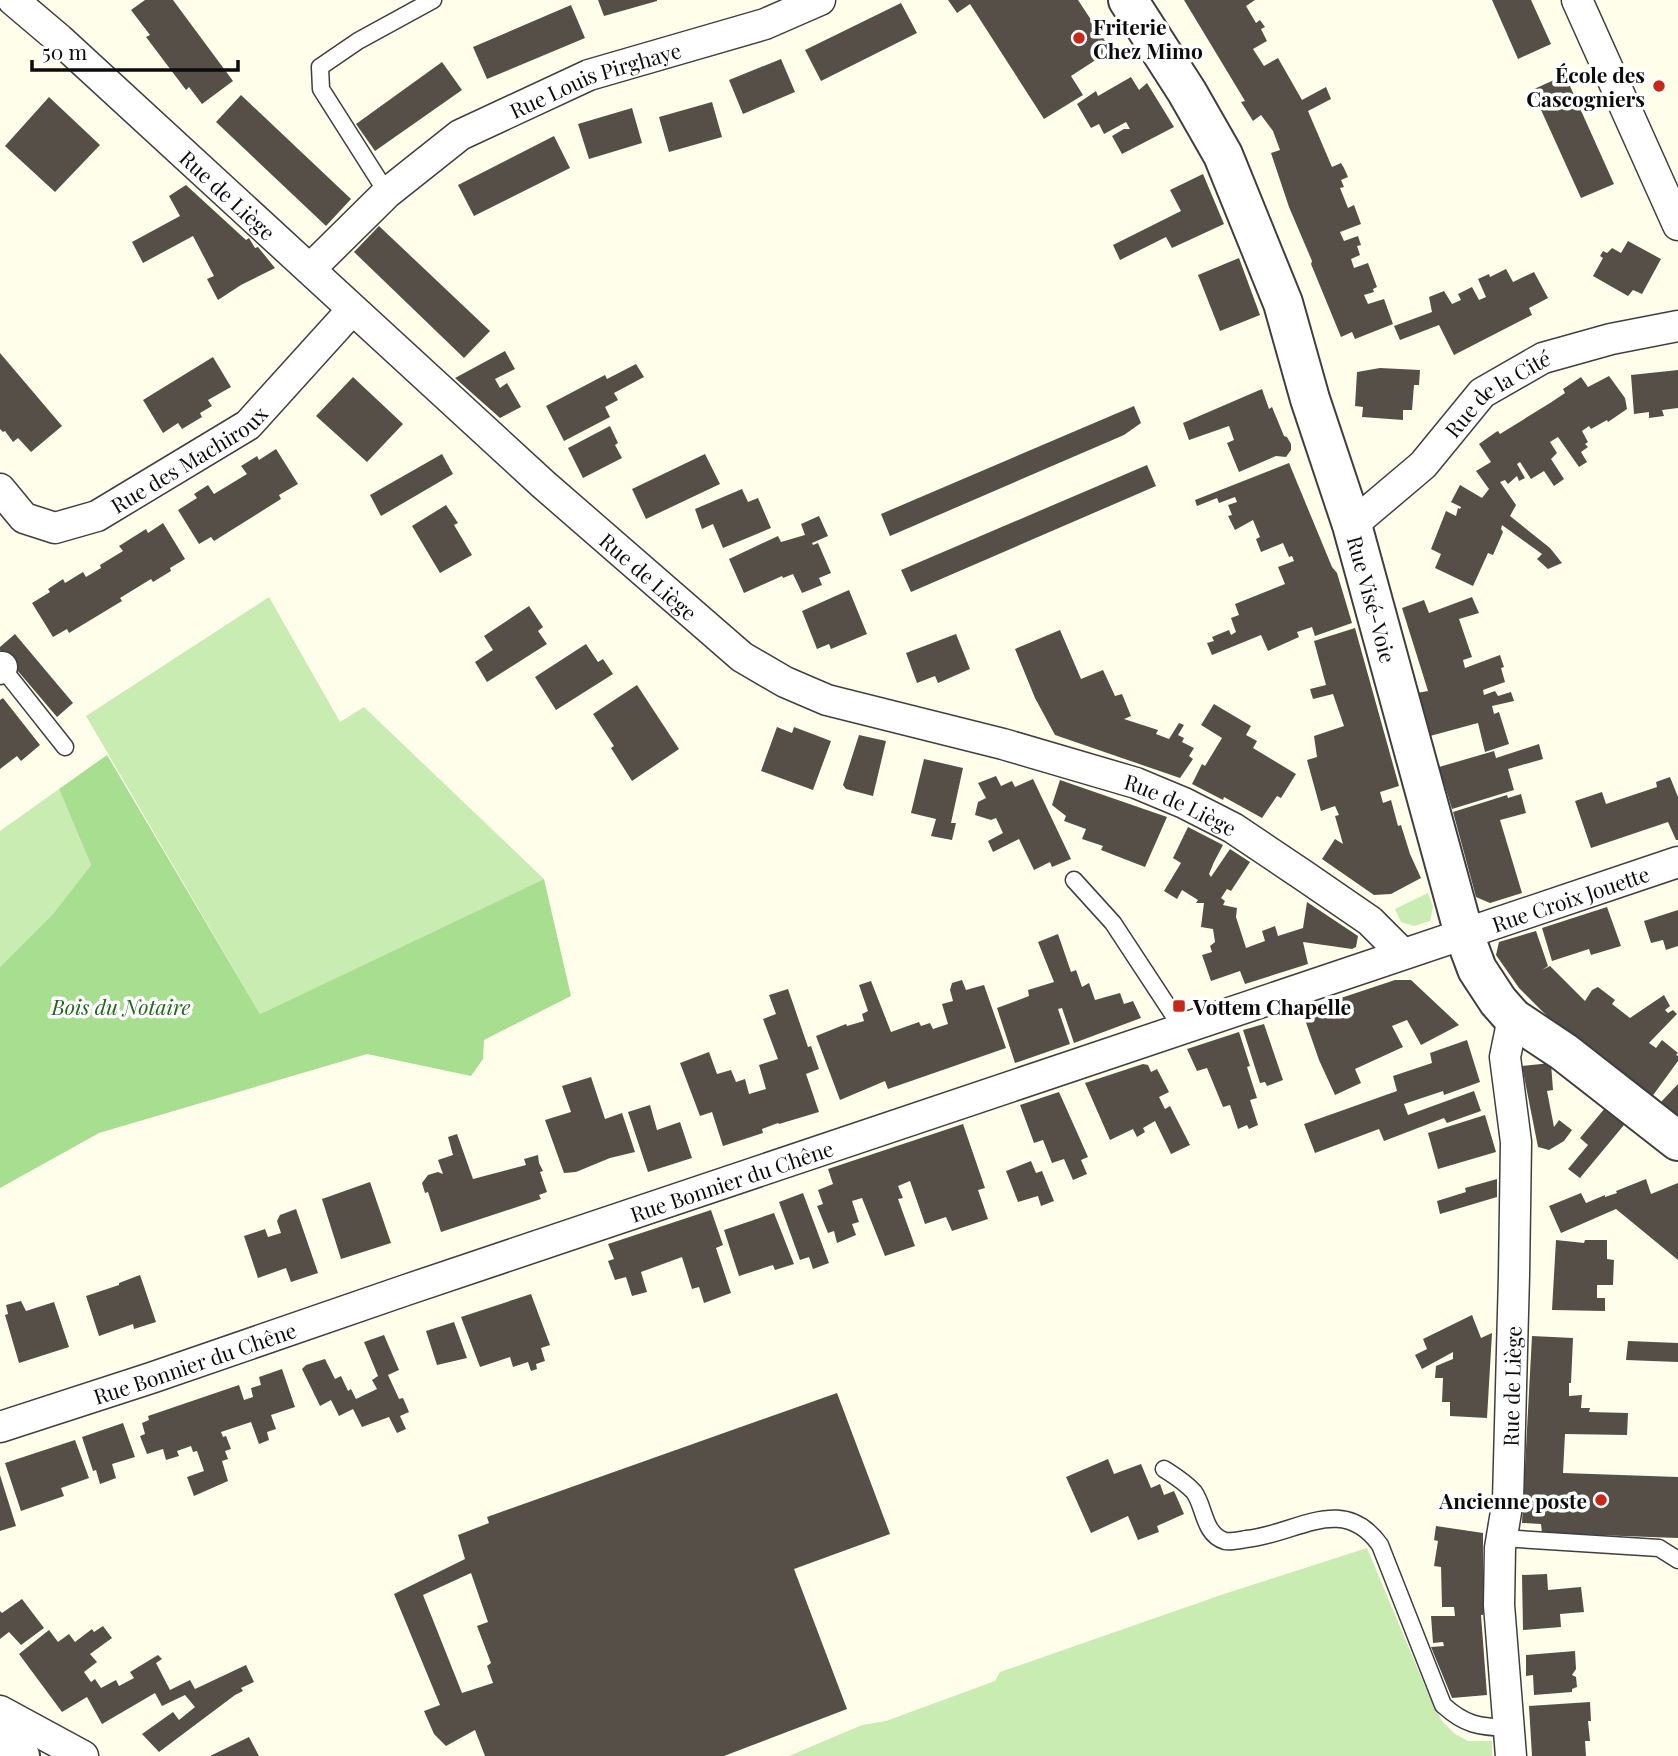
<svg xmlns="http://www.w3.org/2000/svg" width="1678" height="1756" viewBox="0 0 1678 1756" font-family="'Playfair Display',serif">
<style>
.green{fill:#c8ecb2}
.forest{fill:#a8de90}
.building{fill:#554f48;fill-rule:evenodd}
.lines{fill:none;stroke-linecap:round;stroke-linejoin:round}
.service-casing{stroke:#3f3f3f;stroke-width:19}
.minor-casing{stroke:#3f3f3f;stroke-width:33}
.tertiary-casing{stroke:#3f3f3f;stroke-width:42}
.service{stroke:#fff;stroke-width:16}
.minor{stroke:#fff;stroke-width:30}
.tertiary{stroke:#fff;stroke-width:38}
.poi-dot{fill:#c6291a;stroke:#fff;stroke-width:2.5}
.labels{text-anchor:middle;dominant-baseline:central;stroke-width:7;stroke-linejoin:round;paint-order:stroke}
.poi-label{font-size:21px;font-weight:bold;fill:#0c0c0c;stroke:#fff;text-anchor:start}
.street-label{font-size:21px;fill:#0c0c0c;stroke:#fff}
.park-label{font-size:21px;font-style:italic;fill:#1e6818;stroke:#fff}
</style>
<rect width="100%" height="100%" fill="#fffeeb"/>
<g class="green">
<polygon points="269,597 340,722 364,707 544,879 260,1014 86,716"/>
<polygon points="59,789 91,865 53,914 0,967 0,831"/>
<polygon points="1428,893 1433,907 1430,921 1414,926 1401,922 1395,909"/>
<polygon points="1367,1548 1429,1696 1442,1721 1455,1734 1468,1741 1492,1741 1492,1756 789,1756 862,1725 886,1721 995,1681 1000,1672 1224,1594"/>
</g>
<polygon class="forest" points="107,755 260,1014 544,879 571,996 484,1040 483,1059 471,1076 367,1054 99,1133 0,1188 0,967 53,914 91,865 59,789"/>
<g class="building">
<polygon points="145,0 173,0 233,81 202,104 189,87 186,90 146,37 150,35 131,10"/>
<polygon points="598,0 657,0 657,1 604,16"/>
<polygon points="948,0 1078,0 1111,50 1071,76 1083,95 1044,119 970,4 957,13"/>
<polygon points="1184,0 1255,0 1246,6 1256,23 1260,20 1265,27 1261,29 1267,41 1253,49 1264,66 1278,58 1302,100 1326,87 1331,99 1308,111 1332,167 1341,163 1344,168 1348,177 1341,180 1344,187 1340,188 1348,208 1354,205 1361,224 1340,232 1344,241 1358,236 1361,245 1357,246 1360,255 1351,259 1354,268 1368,263 1377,287 1373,289 1374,292 1364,295 1368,304 1384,299 1393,324 1355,339 1352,332 1341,337 1311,264 1312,261 1289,207 1271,153 1280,150 1273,131 1261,115 1253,121 1241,102 1245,101"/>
<polygon points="1492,0 1531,0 1551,44 1518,59"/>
<polygon points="901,3 917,33 821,81 805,50"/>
<polygon points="571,5 585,38 487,79 473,47"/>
<polygon points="781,59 795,92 743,114 729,80"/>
<polygon points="442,62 462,90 375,151 356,124"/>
<polygon points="1565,75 1614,184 1581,198 1532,90"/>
<polygon points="1131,77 1139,90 1147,83 1174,127 1122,154 1112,136 1124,129 1130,129 1126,122 1104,134 1099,124 1091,128 1077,104 1096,91 1098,96"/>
<polygon points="241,95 351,199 326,226 216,122"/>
<polygon points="49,97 100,145 55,192 5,146"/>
<polygon points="712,102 722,137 669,152 659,117"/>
<polygon points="632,108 642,143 589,159 578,124"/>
<polygon points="554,136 570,168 474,216 458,185"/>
<polygon points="1203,174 1224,224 1172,248 1166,237 1120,260 1113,245 1181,211 1170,190"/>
<polygon points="186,185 246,240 249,238 255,248 258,247 275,268 241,285 218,300 207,279 214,276 193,236 143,263 132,242 180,216 169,196"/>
<polygon points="379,226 490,331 464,358 354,252"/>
<polygon points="1628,241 1661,259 1642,294 1633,290 1628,296 1593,276 1603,258 1600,256 1603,251 1607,253 1612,248 1621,253"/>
<polygon points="1239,258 1260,315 1220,331 1198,275"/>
<polygon points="1506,269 1513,282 1534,272 1548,298 1529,308 1532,315 1454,355 1439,325 1400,340 1394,326 1432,312 1429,297 1444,291 1452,304 1461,300 1458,294 1472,287 1479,300 1486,297 1478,279 1489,274 1490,277"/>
<polygon points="505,351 515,369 495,379 500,388 507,383 521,407 500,418 455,378"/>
<polygon points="0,353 62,426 31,452 18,438 13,442 5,431 3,432 0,429"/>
<polygon points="213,357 231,387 208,400 212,406 200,413 202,417 182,429 178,423 163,433 143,400"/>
<polygon points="636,364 644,377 614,393 618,400 605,407 610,417 564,441 546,406 605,375 607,379"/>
<polygon points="1380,368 1420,370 1419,385 1414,385 1412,410 1403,410 1403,420 1362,417 1363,407 1355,406 1357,372"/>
<polygon points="1678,370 1678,408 1662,410 1664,416 1649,418 1649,412 1634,414 1631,375"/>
<polygon points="1609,376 1625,398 1627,409 1608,422 1607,420 1591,429 1589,426 1582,431 1588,442 1585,444 1588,447 1581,452 1587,462 1579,467 1558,437 1550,442 1557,453 1551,459 1564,479 1554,486 1544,471 1531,479 1520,462 1517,464 1525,478 1519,481 1517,476 1508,484 1505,480 1500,482 1516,505 1510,516 1550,548 1562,563 1548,569 1537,559 1542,554 1502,525 1501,529 1503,532 1493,555 1488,553 1473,586 1435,568 1441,554 1431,549 1446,511 1456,516 1458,508 1460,509 1461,507 1451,502 1460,485 1482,498 1489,489 1476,471 1491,462 1479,444 1496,432 1498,431 1500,434 1550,403 1565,393 1563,389 1581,377 1588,387"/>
<polygon points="353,377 403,424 367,462 316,416"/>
<polygon points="1262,389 1269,409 1272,407 1284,436 1287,437 1291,444 1291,450 1286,457 1276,456 1239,472 1227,443 1234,440 1229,426 1189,440 1183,423"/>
<polygon points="1134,406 1141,423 1124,435 890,536 881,514"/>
<polygon points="610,426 618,443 615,445 622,458 583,478 568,448"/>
<polygon points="276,449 298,484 279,495 281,499 214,541 211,537 199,544 178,510 197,498 194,494 208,485 214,494 247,474 241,466 257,456 259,460"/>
<polygon points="442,454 453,474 381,516 370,495"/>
<polygon points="705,454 720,484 646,519 632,489"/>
<polygon points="1289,463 1332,567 1337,573 1352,623 1315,636 1312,627 1297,632 1299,637 1268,651 1261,635 1212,655 1207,643 1214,641 1212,637 1229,630 1231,635 1236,632 1231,618 1239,615 1235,604 1285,584 1278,567 1294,561 1292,556 1289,557 1283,543 1261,552 1256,539 1260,537 1253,520 1235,530 1228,516 1232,515 1228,505 1237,502 1235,497 1219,503 1217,498 1197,506 1195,500"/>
<polygon points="1147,465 1156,486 911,592 901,570"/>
<polygon points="742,489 748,502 758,498 771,528 723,548 713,524 702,529 695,509"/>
<polygon points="446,505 458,523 454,525 472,555 440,573 412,526"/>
<polygon points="819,516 828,536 812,543 813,545 818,543 831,573 819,578 822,585 802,593 793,574 783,578 782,576 744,593 729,559 778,536 781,542 805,535 801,524"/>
<polygon points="163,523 185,559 170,568 171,571 153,582 151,579 120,598 122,601 69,633 67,629 53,637 32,603 50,592 48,589 63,579 65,583 83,572 86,577 101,568 100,565 123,551 119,546 146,529 148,533"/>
<polygon points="849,590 867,634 831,649 829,644 817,649 802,611"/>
<polygon points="1472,597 1479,613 1459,619 1472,657 1463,660 1465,668 1500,655 1504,667 1501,668 1505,682 1483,690 1484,695 1495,691 1498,696 1511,692 1514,701 1492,706 1494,714 1499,712 1509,744 1485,752 1478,723 1430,736 1417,693 1428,691 1402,608 1424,600 1429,613"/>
<polygon points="529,606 543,627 538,631 547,644 487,682 475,662 493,650 484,636"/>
<polygon points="1355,628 1399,786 1380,792 1383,803 1391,800 1398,826 1401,825 1410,854 1421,878 1391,894 1374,895 1322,859 1335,839 1343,844 1335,816 1339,815 1335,806 1321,811 1307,760 1317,757 1314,736 1344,726 1333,694 1313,699 1310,689 1326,685 1314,641"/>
<polygon points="1060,630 1081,679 1103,670 1115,696 1122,694 1131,716 1124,719 1158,730 1156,734 1169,739 1179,723 1184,725 1178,735 1184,738 1182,742 1194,748 1189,756 1193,759 1180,778 1055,735 1035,698 1015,649"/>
<polygon points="15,634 73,703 57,717 0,650 0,647"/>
<polygon points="956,634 970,669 938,683 935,676 917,683 906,653"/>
<polygon points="586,644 598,662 603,659 613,674 556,710 535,677"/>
<polygon points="637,685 679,749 632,781 611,748 614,746 593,714"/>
<polygon points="3,698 40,745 21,761 17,756 0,769 0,700"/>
<polygon points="1214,704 1251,726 1246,735 1257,741 1253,748 1296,774 1281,798 1277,796 1262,818 1224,797 1223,800 1192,784 1202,764 1205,766 1222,738 1201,725"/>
<polygon points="777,727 792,733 794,727 831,741 813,790 761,771"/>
<polygon points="859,735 886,741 873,796 846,789 843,785"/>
<polygon points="1539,744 1543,759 1508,769 1514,790 1452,809 1439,767 1494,751 1496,758"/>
<polygon points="924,759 963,768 951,823 956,823 952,840 931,836 936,819 911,813"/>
<polygon points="996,776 1001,786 1012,781 1015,787 1033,779 1071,859 1052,867 1050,862 1034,870 1019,839 993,852 988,841 1003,833 996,818 991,820 975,815 978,802 986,798 978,783"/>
<polygon points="1670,777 1678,797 1678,840 1676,840 1668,822 1591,848 1575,801 1602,792 1606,804 1657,787 1656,782"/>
<polygon points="1060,780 1167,817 1145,867 1101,850 1103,846 1082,839 1086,829 1064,821 1066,816 1052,805"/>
<polygon points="1521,794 1526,813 1500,820 1522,893 1490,903 1476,897 1453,812 1507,795 1508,798"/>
<polygon points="1188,827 1223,845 1214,862 1209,874 1211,877 1230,849 1250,862 1231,891 1227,889 1221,898 1225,901 1223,905 1237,908 1236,917 1246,948 1265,941 1262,931 1275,926 1278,936 1303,928 1307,902 1358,936 1356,947 1352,949 1303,942 1308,964 1245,984 1240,971 1211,981 1202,955 1212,952 1210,946 1215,942 1213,929 1201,927 1204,903 1196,903 1198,900 1182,890 1177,899 1164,891 1181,863 1173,858"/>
<polygon points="1607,907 1621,946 1591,955 1589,949 1552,961 1542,928"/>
<polygon points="1678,910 1678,946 1666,950 1663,940 1651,943 1644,921"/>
<polygon points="1536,931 1548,966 1542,970 1550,966 1585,1001 1592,990 1598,987 1615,1000 1612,1004 1630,1018 1664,995 1670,1006 1665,1010 1668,1013 1673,1010 1677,1014 1649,1043 1656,1048 1662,1040 1678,1053 1676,1055 1678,1056 1678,1061 1651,1098 1563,1032 1519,988 1496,955 1499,942"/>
<polygon points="1058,934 1071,972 1076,970 1082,987 1089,983 1095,1000 1120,993 1124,1004 1133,1001 1141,1018 1074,1043 1062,1008 1058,1009 1070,1044 1015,1063 997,1008 1029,996 1028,990 1054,982 1038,942"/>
<polygon points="962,980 966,990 984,985 1006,1048 888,1089 885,1081 840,1100 816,1036 846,1024 847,1026 864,1021 862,1014 868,1011 859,985 871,981 891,1032 919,1022 921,1026 930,1023 933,1029 948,1024 942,1004 953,1001 950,990 952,983"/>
<polygon points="1395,980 1411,980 1459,1025 1421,1045 1407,1020 1392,1026 1403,1047 1355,1069 1361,1083 1335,1095 1319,1060 1302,1011"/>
<polygon points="788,989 808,1047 811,1046 819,1069 806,1074 819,1112 779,1124 778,1123 762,1129 763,1133 723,1146 712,1112 700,1116 680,1063 709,1052 717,1074 731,1070 736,1082 745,1079 749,1094 766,1089 759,1065 778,1059 763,1019 776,1014 769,995"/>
<polygon points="1264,1024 1283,1080 1267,1086 1265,1082 1260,1083 1243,1030"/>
<polygon points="1239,1032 1250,1066 1247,1067 1257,1098 1250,1100 1258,1125 1249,1129 1247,1125 1238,1129 1230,1105 1223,1107 1207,1068 1197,1071 1187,1049"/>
<polygon points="1467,1040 1480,1082 1444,1095 1443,1091 1404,1104 1408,1115 1474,1091 1481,1111 1447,1123 1444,1118 1384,1141 1379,1129 1315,1153 1304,1124 1397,1091 1393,1076 1432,1063 1430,1053"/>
<polygon points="1551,1063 1553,1090 1547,1091 1554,1127 1559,1120 1572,1130 1564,1141 1549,1150 1538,1147 1522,1066"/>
<polygon points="1143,1064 1148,1065 1151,1072 1157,1069 1169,1092 1159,1097 1165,1109 1170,1106 1190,1145 1171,1154 1155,1121 1143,1128 1145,1132 1137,1137 1133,1129 1110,1140 1085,1083"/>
<polygon points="591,1077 605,1119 622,1113 635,1152 610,1158 576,1172 564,1173 545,1120 571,1112 562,1086"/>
<polygon points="1678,1084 1678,1120 1660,1103"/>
<polygon points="1059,1092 1088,1157 1081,1160 1087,1174 1073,1180 1064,1159 1052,1163 1043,1140 1034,1143 1020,1105"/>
<polygon points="650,1105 657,1130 680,1122 692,1158 648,1172 628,1112"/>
<polygon points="1605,1108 1624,1125 1580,1178 1568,1169 1588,1145 1580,1138"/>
<polygon points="1485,1115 1496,1152 1438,1169 1428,1133"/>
<polygon points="963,1124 985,1188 978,1190 988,1219 952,1231 946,1217 925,1224 910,1181 898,1186 903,1198 898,1199 915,1246 885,1256 862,1198 852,1201 859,1222 852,1224 856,1235 837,1243 834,1231 828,1233 817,1206 823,1204 818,1190 833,1184 828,1169"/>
<polygon points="457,1134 473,1179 526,1165 524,1159 538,1155 539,1163 543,1171 540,1172 547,1192 539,1195 541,1199 441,1232 428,1192 425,1193 422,1183 428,1175 438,1172 443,1174 438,1160 453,1155 448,1137"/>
<polygon points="1031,1161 1036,1173 1042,1171 1054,1201 1041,1206 1038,1196 1018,1202 1006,1171"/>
<polygon points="1497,1179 1497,1197 1440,1214 1437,1201 1466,1192 1465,1188"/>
<polygon points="1646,1179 1651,1194 1678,1183 1678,1260 1616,1209 1561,1233 1549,1206 1581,1193 1586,1203 1605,1195 1605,1197 1617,1193 1616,1191"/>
<polygon points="370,1182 391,1243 341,1259 322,1199"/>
<polygon points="803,1193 829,1263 813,1269 809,1257 800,1260 779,1202"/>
<polygon points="296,1209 318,1273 291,1282 286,1268 258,1278 244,1236 265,1229 268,1237 281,1233 277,1221 280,1215"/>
<polygon points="711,1210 723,1245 716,1248 731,1293 704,1303 699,1287 692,1289 682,1257 641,1272 647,1292 632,1296 626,1277 615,1280 608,1261 614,1259 608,1244"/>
<polygon points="774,1213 794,1264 775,1270 773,1265 739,1276 724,1230"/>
<polygon points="1556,1240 1584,1243 1585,1240 1607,1240 1607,1259 1614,1260 1613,1285 1597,1285 1597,1298 1605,1298 1605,1311 1552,1310"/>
<polygon points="140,1275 156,1322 134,1329 133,1324 99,1336 86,1296 119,1285 119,1283"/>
<polygon points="531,1294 550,1345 541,1348 545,1361 536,1364 537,1369 531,1371 528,1362 513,1367 510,1357 480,1367 461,1317"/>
<polygon points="21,1301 26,1311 54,1302 69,1347 19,1363 5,1315 8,1314 6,1305"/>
<polygon points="1472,1315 1481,1338 1492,1333 1487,1418 1450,1416 1450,1402 1442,1402 1443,1378 1435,1378 1436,1366 1453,1359 1453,1352 1422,1369 1415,1355 1427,1349 1423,1339"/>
<polygon points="454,1322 467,1358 437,1365 426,1331"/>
<polygon points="384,1335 399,1370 388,1375 399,1399 403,1398 409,1412 400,1416 406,1429 397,1433 389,1417 362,1427 353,1409 339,1416 331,1400 320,1406 302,1369 306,1365 325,1359 335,1379 341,1376 348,1391 351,1389 356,1399 377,1389 372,1380 378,1376 364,1342"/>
<polygon points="1532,1336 1573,1338 1571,1383 1569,1383 1569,1396 1582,1395 1581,1408 1590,1408 1589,1412 1628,1413 1627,1435 1565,1434 1563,1473 1678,1477 1678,1538 1542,1533 1541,1524 1522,1523"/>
<polygon points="1628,1341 1678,1343 1678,1362 1626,1360"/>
<polygon points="282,1369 295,1407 271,1415 276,1429 267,1432 269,1440 259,1444 251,1422 221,1432 223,1437 226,1436 231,1449 225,1451 228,1459 222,1461 228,1481 194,1496 187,1477 204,1471 197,1451 193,1452 191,1446 177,1451 179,1456 166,1460 163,1449 147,1454 140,1436 145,1434 142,1423 149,1420 148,1416 239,1385 244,1400 253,1397 251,1388 261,1385 259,1377"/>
<path d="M837,1393L890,1534L794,1569L847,1709L724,1756H485L475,1730L446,1746L434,1734L424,1711L440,1705L394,1594L465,1559L458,1535L489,1523L487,1517ZM471,1573L488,1622L477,1626L491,1663L487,1666L493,1683L462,1693L423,1595Z"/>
<polygon points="123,1423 135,1457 112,1464 116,1478 100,1484 96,1470 93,1471 82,1437"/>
<polygon points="75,1440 89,1478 61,1488 64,1496 21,1511 5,1463"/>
<polygon points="1108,1459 1114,1474 1141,1464 1151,1488 1160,1484 1164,1495 1174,1491 1184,1514 1157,1526 1159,1532 1138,1540 1128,1516 1091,1533 1066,1477"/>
<polygon points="0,1475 16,1526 0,1531"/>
<polygon points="1436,1526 1483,1533 1483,1615 1481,1615 1487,1695 1452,1698 1431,1647 1444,1646 1443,1642 1433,1643 1431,1616 1455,1616 1454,1607 1442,1607 1441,1567 1434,1566 1438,1541 1434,1540"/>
<polygon points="1547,1574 1548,1590 1581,1587 1584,1612 1560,1614 1561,1627 1523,1630 1522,1575"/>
<polygon points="22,1599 44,1628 21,1645 9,1632 0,1639 0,1611 2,1613"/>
<polygon points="103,1626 112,1638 90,1654 97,1662 84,1672 91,1682 95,1679 101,1688 116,1680 119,1686 134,1678 130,1672 158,1655 162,1659 156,1663 170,1690 190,1680 195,1689 246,1665 254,1682 241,1688 243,1691 235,1695 159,1752 142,1734 173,1712 179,1720 195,1707 185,1695 162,1706 155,1693 102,1724 87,1697 62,1712 19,1654 49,1630 58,1642 69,1634 75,1642 92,1629 94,1632"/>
<polygon points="1575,1651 1576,1669 1572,1675 1576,1677 1577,1687 1572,1689 1572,1692 1534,1695 1533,1675 1526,1676 1526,1655"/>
<polygon points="1590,1702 1591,1721 1588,1721 1590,1741 1585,1741 1586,1756 1532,1756 1529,1706"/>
<polygon points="249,1737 259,1756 210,1756"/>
</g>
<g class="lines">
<g class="service-casing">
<g id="service">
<polyline points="387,193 321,89 320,67 358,41 433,0"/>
<polyline points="0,665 65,747"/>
<polyline points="1074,880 1113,923 1182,1028"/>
<path d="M1164,1469C1175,1476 1185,1482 1194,1492C1205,1507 1203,1534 1225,1541C1231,1542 1240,1540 1246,1539C1295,1535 1342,1492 1380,1545L1443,1705C1465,1725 1479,1727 1509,1728"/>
<polyline points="1501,1538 1659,1548 1678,1560"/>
</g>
</g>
<g class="minor-casing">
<g id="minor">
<path id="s1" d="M13,0L59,39L543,484L742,657L785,682L827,700L1003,744L1136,783L1184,803L1233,828L1303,875L1370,921L1402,953"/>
<polyline points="1577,0 1678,225"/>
<path id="s2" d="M310,269L387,193L460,135L589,75L765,24L820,0"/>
<path id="s3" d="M0,489L24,518L55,528L97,516L248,425L352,310"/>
<path id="s4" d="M1352,525L1423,465L1482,393L1543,358L1611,339L1678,326"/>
<polyline points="0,669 2,667"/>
<path id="s5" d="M0,1427L151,1378L406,1290L1678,862"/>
<polyline points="0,1711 83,1756"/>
<path id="s6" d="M1511,1756L1499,1605L1500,1548L1508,1500L1514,1275L1516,1142L1505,1057L1513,1018"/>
</g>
</g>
<g class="tertiary-casing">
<g id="tertiary">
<path id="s7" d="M1128,0L1187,92L1223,155L1283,303L1310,399L1352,525L1464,934L1477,969L1498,1001L1513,1018L1564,1052L1678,1141"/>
<polyline points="0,1718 20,1756"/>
</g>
</g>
<use href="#service" class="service"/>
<use href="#minor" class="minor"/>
<use href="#tertiary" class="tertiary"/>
</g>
<g class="poi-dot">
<circle cx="1079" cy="38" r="7"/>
<circle cx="1659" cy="86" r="7"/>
<rect x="1172" y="999" width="14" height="14" rx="3.5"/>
<circle cx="1601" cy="1500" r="7"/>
</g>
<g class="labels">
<g class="poi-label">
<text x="1093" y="26">Friterie<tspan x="1093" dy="24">Chez Mimo</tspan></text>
<text x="1645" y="74" text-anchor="end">École des<tspan x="1645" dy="24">Cascogniers</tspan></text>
<text x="1193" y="1006">Vottem Chapelle</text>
<text x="1587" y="1500" text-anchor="end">Ancienne poste</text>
</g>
<g class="street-label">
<text stroke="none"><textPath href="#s2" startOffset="348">Rue Louis Pirghaye</textPath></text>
<text stroke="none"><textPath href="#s1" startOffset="290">Rue de Liège</textPath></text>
<text stroke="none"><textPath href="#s4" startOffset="198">Rue de la Cité</textPath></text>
<text stroke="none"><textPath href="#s3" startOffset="222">Rue des Machiroux</textPath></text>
<text stroke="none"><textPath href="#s1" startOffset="858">Rue de Liège</textPath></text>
<text stroke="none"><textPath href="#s7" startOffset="651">Rue Visé-Voie</textPath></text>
<text stroke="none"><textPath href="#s1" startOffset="1446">Rue de Liège</textPath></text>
<text stroke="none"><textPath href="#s5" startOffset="1657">Rue Croix Jouette</textPath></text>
<text stroke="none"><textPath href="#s5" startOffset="772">Rue Bonnier du Chêne</textPath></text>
<text stroke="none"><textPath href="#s5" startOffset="205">Rue Bonnier du Chêne</textPath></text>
<text stroke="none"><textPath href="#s6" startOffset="371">Rue de Liège</textPath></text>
</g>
<g class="park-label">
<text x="121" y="1006">Bois du Notaire</text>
</g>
</g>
<path d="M32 60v10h206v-10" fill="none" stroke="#0c0c0c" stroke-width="3.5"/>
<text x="42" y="60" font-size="21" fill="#0c0c0c" stroke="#ffffff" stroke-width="5" paint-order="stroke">50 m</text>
</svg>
